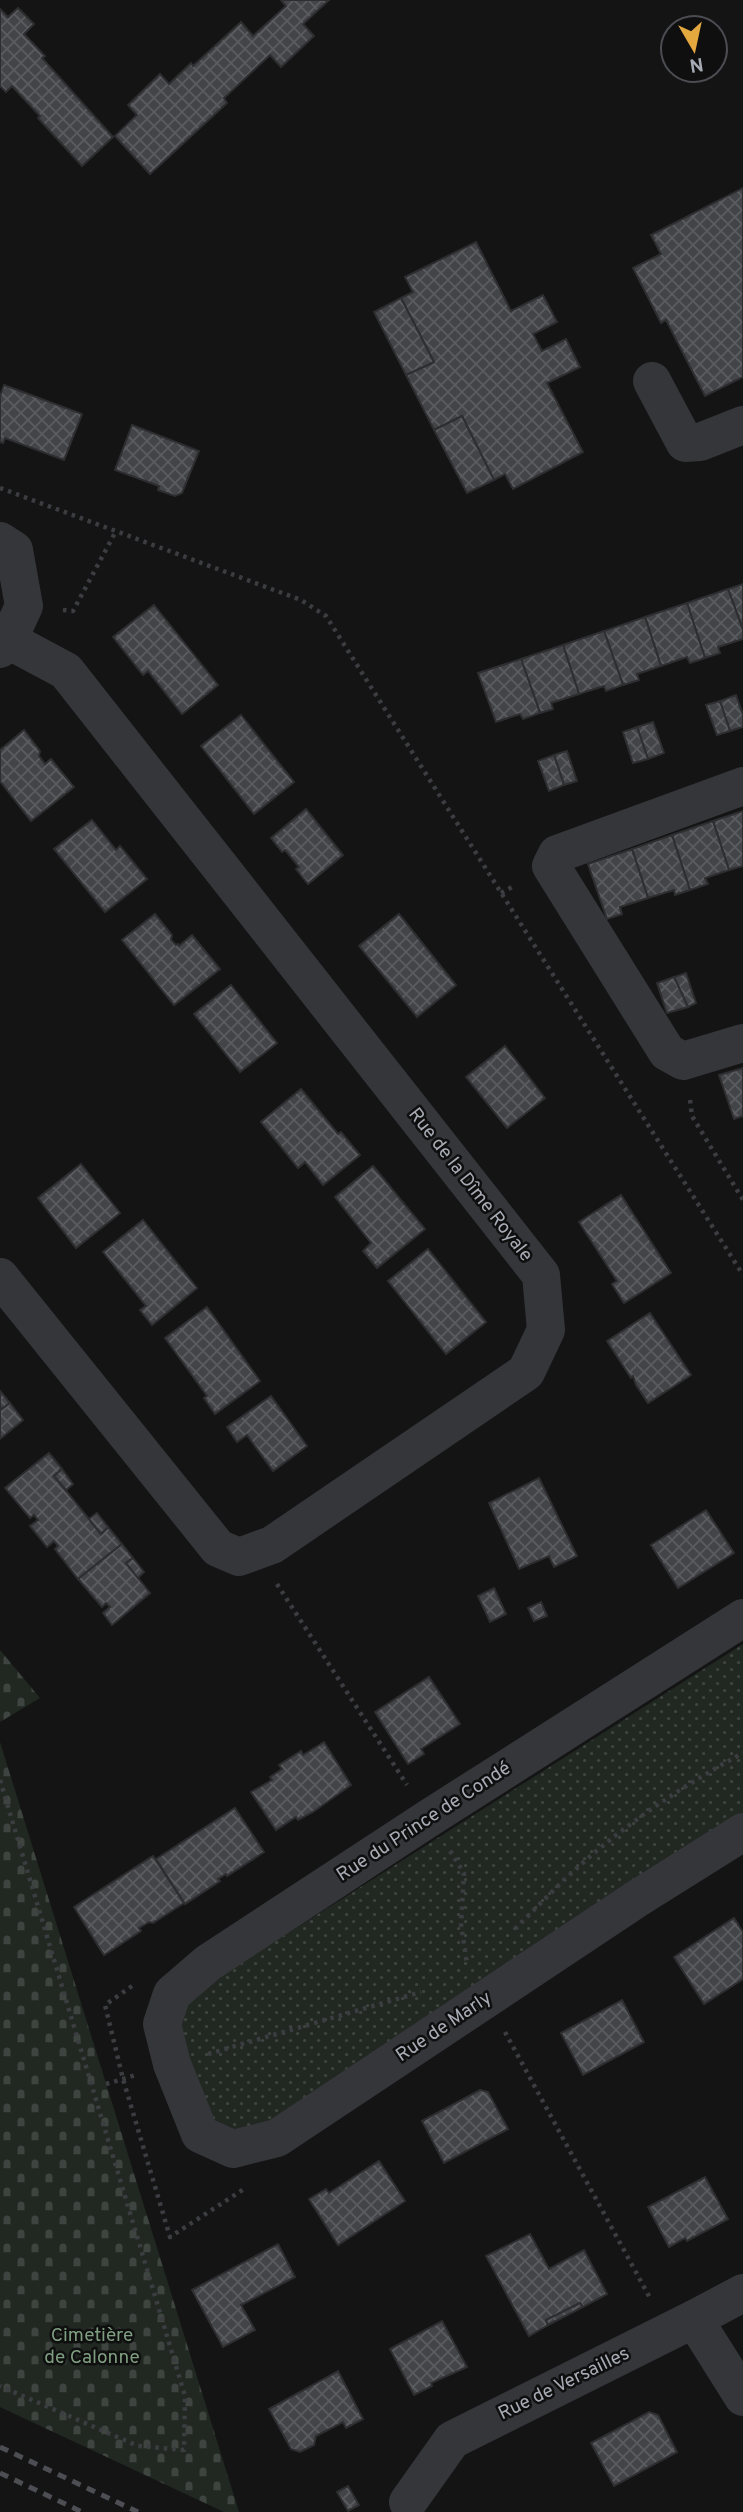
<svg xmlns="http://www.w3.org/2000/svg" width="743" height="2512" viewBox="0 0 743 2512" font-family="Overpass,sans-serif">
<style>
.green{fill:url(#green-dots)}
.cemetery{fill:url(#cemetery-stones)}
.building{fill:url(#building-cross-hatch);stroke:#2e2e31;stroke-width:2}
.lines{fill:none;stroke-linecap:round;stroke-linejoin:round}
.path{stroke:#3b3d41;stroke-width:4.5;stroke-dasharray:3.5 5;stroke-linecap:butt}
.minor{stroke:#35363a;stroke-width:38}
.rail{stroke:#4c4e53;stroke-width:5;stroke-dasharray:9 7;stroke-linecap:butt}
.labels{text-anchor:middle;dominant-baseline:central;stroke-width:5;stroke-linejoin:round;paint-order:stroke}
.street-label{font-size:19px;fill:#a7abb4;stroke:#0f0f10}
.park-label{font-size:19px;fill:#7f9e80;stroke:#0f0f10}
</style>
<defs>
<pattern id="green-dots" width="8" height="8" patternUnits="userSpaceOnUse" patternTransform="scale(1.75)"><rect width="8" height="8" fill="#202821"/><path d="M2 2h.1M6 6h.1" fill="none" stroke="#3e443f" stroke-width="1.8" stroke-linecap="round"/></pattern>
<pattern id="cemetery-stones" width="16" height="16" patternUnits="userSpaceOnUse" patternTransform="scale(1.75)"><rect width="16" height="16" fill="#202821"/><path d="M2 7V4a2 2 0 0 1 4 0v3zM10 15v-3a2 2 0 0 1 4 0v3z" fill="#3e443f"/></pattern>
<pattern id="building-cross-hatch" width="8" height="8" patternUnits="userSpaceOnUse" patternTransform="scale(1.75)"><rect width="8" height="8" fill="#434448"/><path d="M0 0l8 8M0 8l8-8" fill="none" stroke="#5b5c60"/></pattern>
</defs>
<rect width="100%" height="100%" fill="#141415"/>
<polygon class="green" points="743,1644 743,1820 271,2129 244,2133 202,2114 174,2047 189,1996"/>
<g class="cemetery">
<polygon points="0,1650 40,1698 0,1722"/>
<polygon points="0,1742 239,2512 224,2512 0,2407"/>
</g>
<g class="building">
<polygon points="281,0 329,0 303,24 314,36 281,67 270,55 224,98 227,103 150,174 115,136 137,115 128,105 160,74 169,84 191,63 193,66 241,22 253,36 286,6"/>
<polygon points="18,8 34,24 24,34 45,56 42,58 113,137 82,166 38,118 40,116 12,86 6,92 0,86 0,9 8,17"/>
<polygon points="743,188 743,377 705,396 666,320 661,323 633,268 661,254 651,235"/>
<polygon points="476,242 511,311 543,295 557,322 533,334 542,351 566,339 580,367 547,383 583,452 513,489 505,474 494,480 462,416 434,430 406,375 434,362 401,298 413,292 405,277"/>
<polygon points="401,298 434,362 406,375 374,312"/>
<polygon points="4,385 82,414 64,460 5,438 3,443 0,442 0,396"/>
<polygon points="462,416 494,480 467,493 434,430"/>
<polygon points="132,425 199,451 182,493 175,496 158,490 159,486 115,470"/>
<polygon points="743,584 743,630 728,589"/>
<polygon points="728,589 743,630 743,639 718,647 720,653 705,658 687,603"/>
<polygon points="687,603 705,658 690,663 687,657 661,666 645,617"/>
<polygon points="154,605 218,685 182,714 148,671 143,675 113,637"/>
<polygon points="645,617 661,666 637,674 639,680 623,685 604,631"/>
<polygon points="604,631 623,685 606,691 604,686 579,694 563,645"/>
<polygon points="563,645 579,694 551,703 553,709 540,713 521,659"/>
<polygon points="521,659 540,713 523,719 520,714 496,722 478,673"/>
<polygon points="736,695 743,715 743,727 730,731 720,701"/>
<polygon points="720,701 730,731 717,735 706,705"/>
<polygon points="241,715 294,782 254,814 201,746"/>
<polygon points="653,722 664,753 648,759 637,727"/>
<polygon points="637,727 648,759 633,763 623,732"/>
<polygon points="24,730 40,751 39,756 45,764 51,759 74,787 31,821 0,781 0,750"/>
<polygon points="567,751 577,781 564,785 554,755"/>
<polygon points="554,755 564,785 549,791 538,761"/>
<polygon points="306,809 343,855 308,884 296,869 299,867 285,850 282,852 271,838"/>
<polygon points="743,811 743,866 729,870 713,821"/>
<polygon points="92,820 116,850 120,846 147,879 105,912 54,849"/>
<polygon points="713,821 729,870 705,878 708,884 690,890 672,835"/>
<polygon points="672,835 690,890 675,895 674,890 648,898 632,849"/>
<polygon points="632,849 648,898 620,907 622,914 607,919 588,864"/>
<polygon points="155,914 172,935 171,940 176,945 178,944 179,946 192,935 220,969 174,1005 122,940"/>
<polygon points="399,914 456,985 417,1017 359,946"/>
<polygon points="686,973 696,1003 688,1007 674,977"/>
<polygon points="674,977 688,1007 667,1013 657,983"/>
<polygon points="231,985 277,1043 240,1072 194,1014"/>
<polygon points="505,1046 545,1098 507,1128 466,1077"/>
<polygon points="743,1068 743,1116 734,1119 719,1075"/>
<polygon points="301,1089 338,1134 341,1132 360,1155 323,1185 305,1162 298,1168 261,1122"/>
<polygon points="81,1164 120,1213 76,1248 38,1198"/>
<polygon points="373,1166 425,1229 377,1268 363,1251 371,1243 335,1197"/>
<polygon points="621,1195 671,1273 624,1303 612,1284 617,1281 579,1222"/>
<polygon points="143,1220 197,1288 152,1325 140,1310 146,1306 103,1252"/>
<polygon points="428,1249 486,1322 446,1354 388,1281"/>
<polygon points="207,1307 260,1381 215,1414 204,1398 207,1396 165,1338"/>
<polygon points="650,1313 691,1375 648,1403 636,1385 633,1376 631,1378 607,1341"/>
<polygon points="0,1391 10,1403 2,1409 0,1407"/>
<polygon points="271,1396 307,1446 273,1471 247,1435 237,1442 227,1427"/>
<polygon points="10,1403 23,1420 0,1439 0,1407 2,1409"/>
<polygon points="49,1453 62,1469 54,1476 101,1534 108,1527 122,1544 78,1579 55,1549 58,1546 54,1541 47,1547 30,1526 38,1520 34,1515 30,1518 5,1488"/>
<polygon points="62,1469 73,1484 66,1490 54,1476"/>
<polygon points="539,1478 577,1556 554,1567 549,1556 519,1569 489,1503"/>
<polygon points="706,1510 734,1553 678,1588 651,1545"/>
<polygon points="97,1513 108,1527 101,1534 89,1519"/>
<polygon points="122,1544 133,1558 126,1563 150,1593 112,1625 103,1613 110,1607 106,1603 102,1607 78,1579"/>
<polygon points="133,1558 144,1572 138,1578 126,1563"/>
<polygon points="494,1588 506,1614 490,1622 478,1596"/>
<polygon points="541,1602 547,1616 534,1621 528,1608"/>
<polygon points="429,1677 460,1724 421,1749 424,1754 408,1764 375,1712"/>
<polygon points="324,1742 351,1785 313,1812 298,1820 296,1817 276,1830 251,1792 272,1780 270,1777 282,1769 279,1765 301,1751 303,1755"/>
<polygon points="235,1808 264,1852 227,1876 226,1874 218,1879 220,1881 185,1904 156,1859"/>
<polygon points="153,1856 184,1903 153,1923 149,1922 139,1928 141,1931 104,1955 74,1907"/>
<polygon points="734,1918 743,1932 743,1979 704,2004 674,1957"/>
<polygon points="622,2000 644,2042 583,2075 561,2033"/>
<polygon points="480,2090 488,2092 508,2129 444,2163 422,2121"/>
<polygon points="379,2161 405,2201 338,2245 309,2199 326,2189 329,2193"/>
<polygon points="705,2177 728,2219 687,2241 685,2238 669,2247 648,2207"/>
<polygon points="530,2234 549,2269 584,2250 607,2294 583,2307 580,2303 546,2320 548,2325 529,2336 486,2256"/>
<polygon points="278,2244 295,2277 241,2305 255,2330 223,2347 192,2290"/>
<polygon points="580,2303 583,2307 548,2325 546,2320"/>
<polygon points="442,2321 467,2367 431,2383 432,2386 414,2395 390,2349"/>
<polygon points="338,2371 363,2419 346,2428 343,2422 316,2436 314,2445 300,2452 291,2449 269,2409"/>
<polygon points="649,2412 658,2415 677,2452 614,2486 591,2443"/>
<polygon points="348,2486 359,2505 348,2511 337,2492"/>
</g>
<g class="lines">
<g class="path">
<polyline points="0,488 301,600 326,616 743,1275"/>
<polyline points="63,610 73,611 116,531"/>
<polyline points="501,893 516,885"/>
<polyline points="690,1100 692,1116 743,1200"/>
<polyline points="277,1584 407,1785"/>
<polyline points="0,1780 185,2396 184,2450 138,2446 0,2386"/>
<polyline points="450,1851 464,1873 461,1924 467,1964"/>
<path d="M515,1929C535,1909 555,1888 576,1869C625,1824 684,1785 743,1753"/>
<polyline points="132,1986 105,2005 123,2079 170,2237 244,2189"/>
<polyline points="505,2032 650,2298"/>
<polyline points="208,2054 421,1992"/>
<polyline points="106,2084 136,2075"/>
</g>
<g class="minor">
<polyline points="652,381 685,443 700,442 743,425"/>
<polyline points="0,541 14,550 24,606 8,640 0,649"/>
<polyline points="743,786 557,854 551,866 667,1052 683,1061 743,1043"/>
<polyline points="0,1277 218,1548 239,1557 272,1545 526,1372 546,1330 541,1275 66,671 8,640"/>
<polyline points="743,1618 429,1818 208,1963 172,1994 162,2024 172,2064 200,2134 233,2149 277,2138 638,1898 743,1832"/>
<polyline points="694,2319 743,2397"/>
<polyline points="408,2502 452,2440 694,2319 743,2293"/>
</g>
<g class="rail">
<polyline points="0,2447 138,2512"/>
<polyline points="0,2473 82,2512"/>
</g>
</g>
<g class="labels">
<g class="street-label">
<text transform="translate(470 1185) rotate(52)">Rue de la Dîme Royale</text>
<text transform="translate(424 1822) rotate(-33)">Rue du Prince de Condé</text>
<text transform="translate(444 2027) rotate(-34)">Rue de Marly</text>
<text transform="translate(564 2384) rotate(-26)">Rue de Versailles</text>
</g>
<g class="park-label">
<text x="92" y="2336">Cimetière<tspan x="92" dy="22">de Calonne</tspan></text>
</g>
</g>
<g transform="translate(694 49) rotate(171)"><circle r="33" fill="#0f0f10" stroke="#4c4d52" stroke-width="2"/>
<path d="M0-5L12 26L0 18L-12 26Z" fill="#e3a93e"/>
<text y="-10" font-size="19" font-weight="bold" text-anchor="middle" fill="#a7abb4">N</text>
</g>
</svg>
